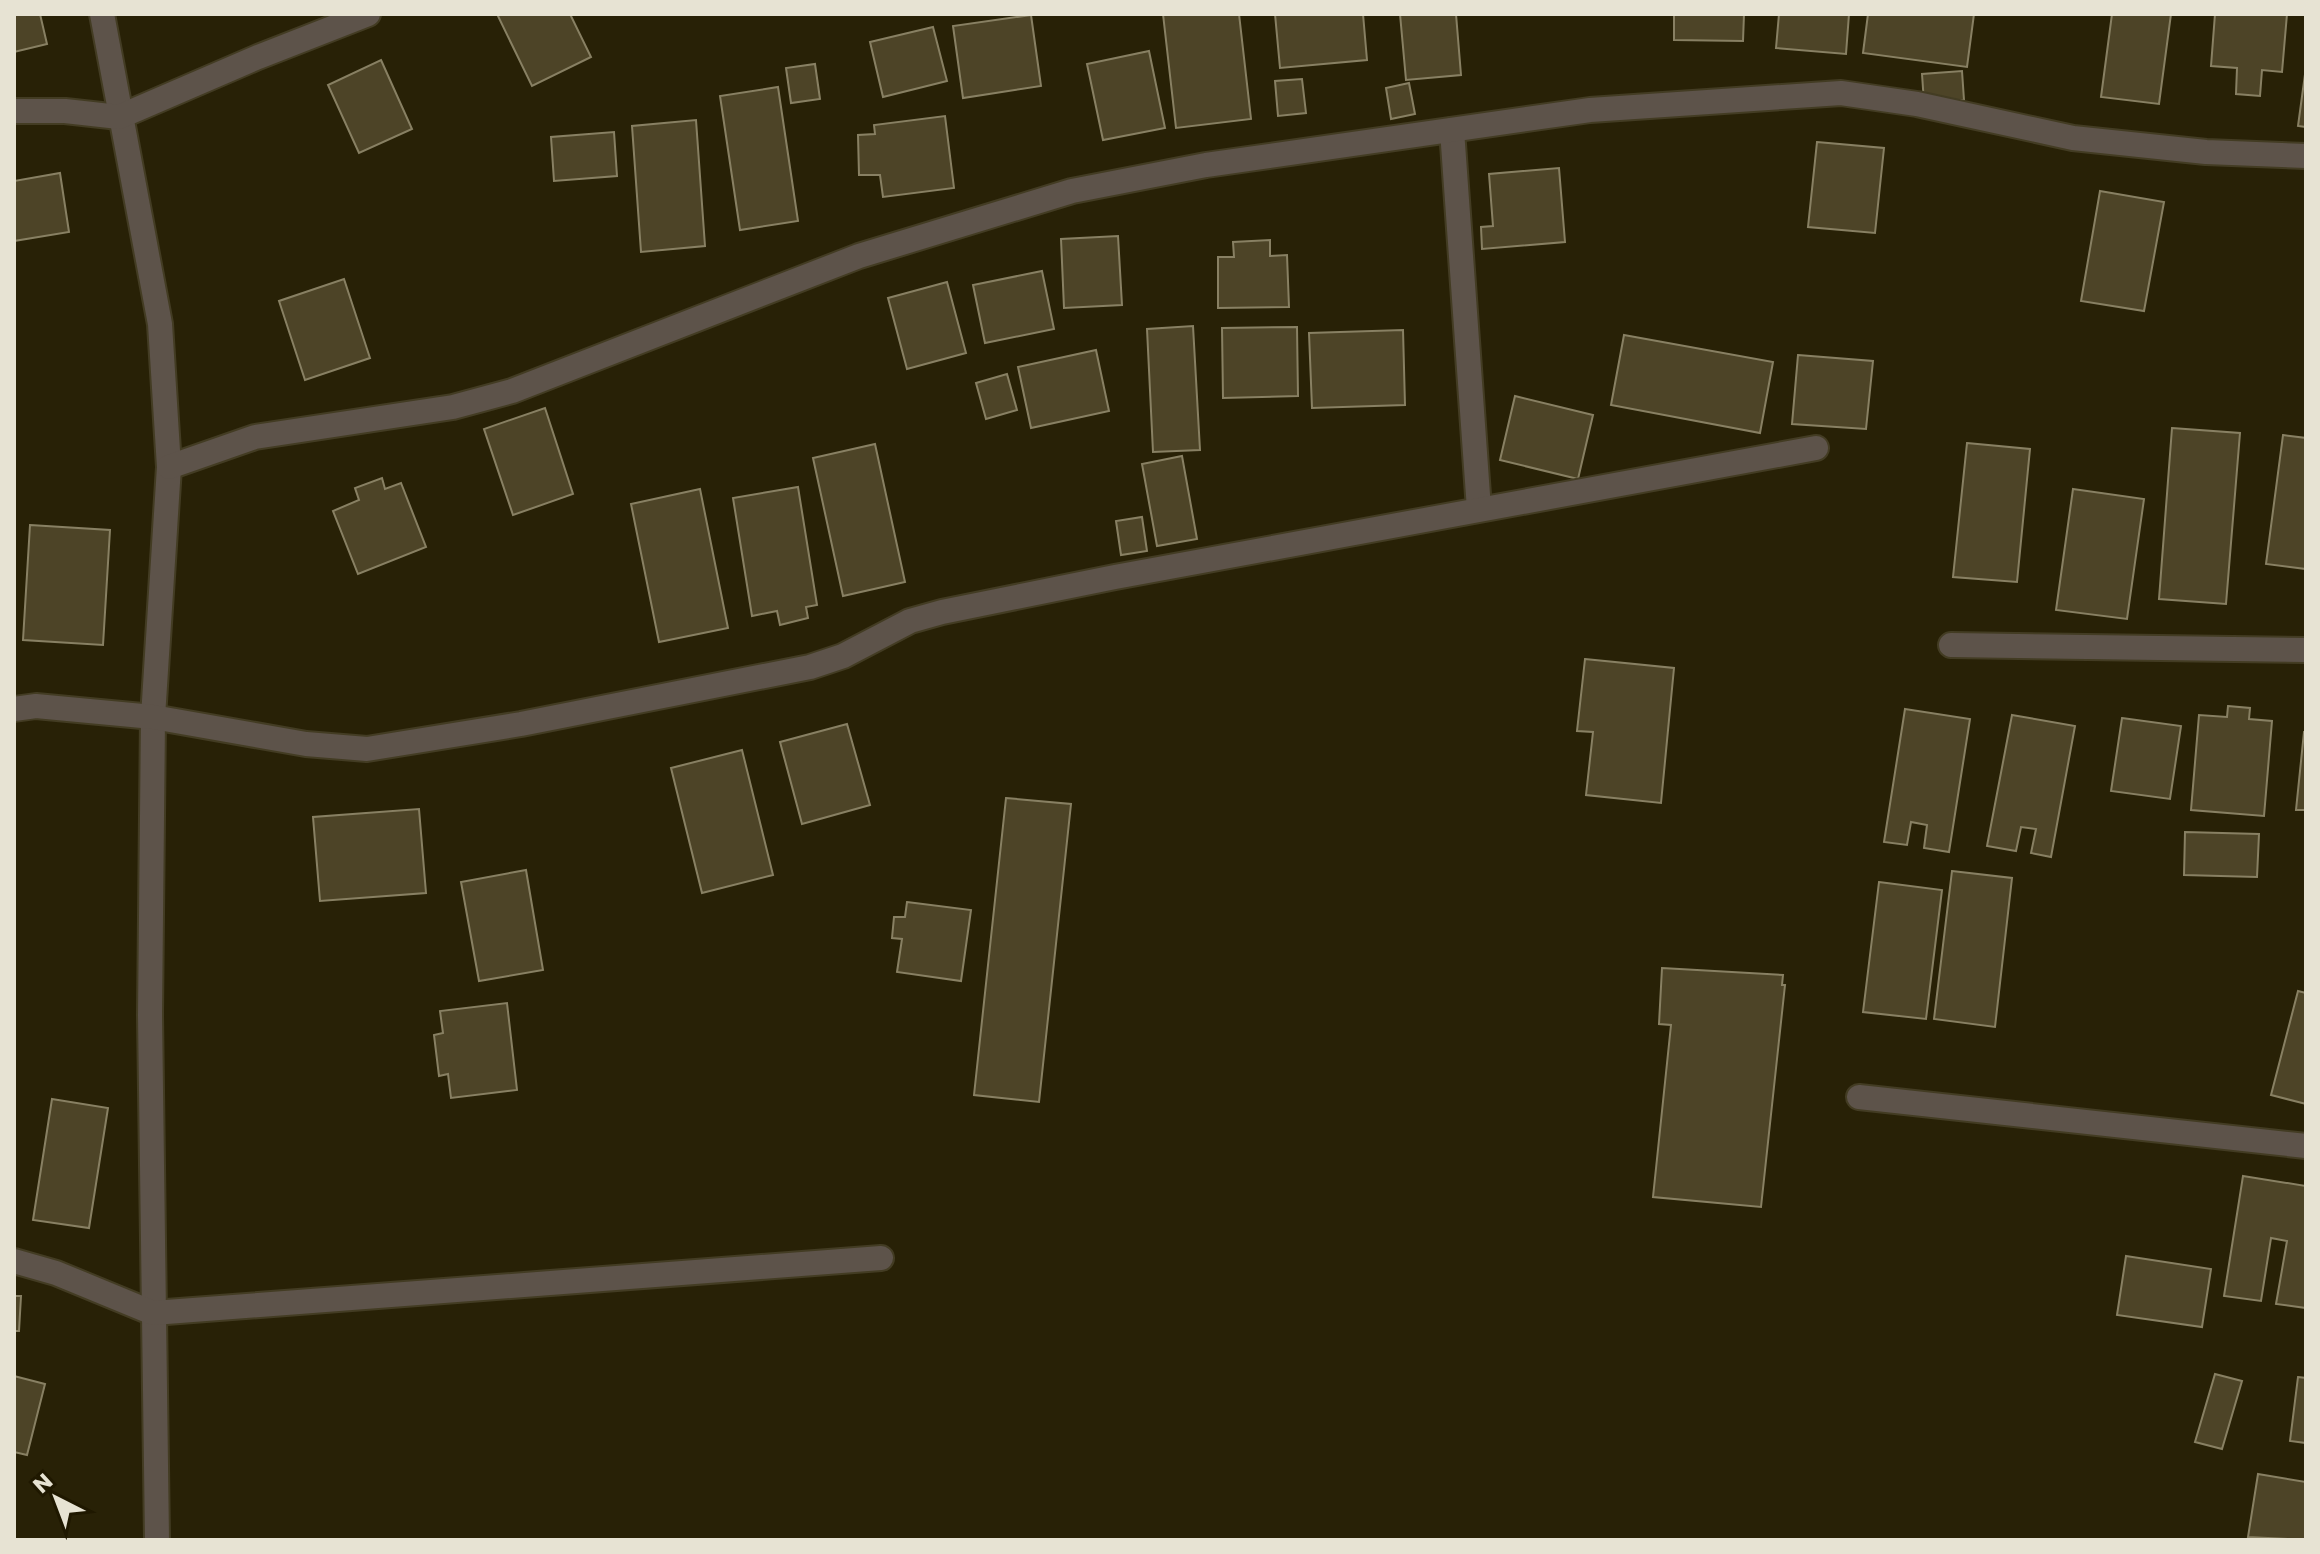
<svg xmlns="http://www.w3.org/2000/svg" width="2320" height="1554" viewBox="0 0 2320 1554" font-family="Poppins,sans-serif">
<style>
.building{fill:#4d4427;stroke:#888063;stroke-width:2}
.lines{fill:none;stroke-linecap:round;stroke-linejoin:round}
.street-casing{stroke:#433c23;stroke-width:28}
.street{stroke:#5d534a;stroke-width:24}
</style>
<rect width="100%" height="100%" fill="#282106"/>
<g class="building">
<polygon points="14,14 40,14 47,44 14,52"/>
<polygon points="497,14 570,14 591,57 532,86"/>
<polygon points="1163,14 1239,14 1251,119 1176,128"/>
<polygon points="1275,14 1363,14 1367,60 1280,68"/>
<polygon points="1400,14 1456,14 1461,75 1406,80"/>
<polygon points="1674,14 1744,14 1743,41 1674,40"/>
<polygon points="1779,14 1849,14 1846,54 1776,48"/>
<polygon points="1868,14 1974,14 1967,67 1863,53"/>
<polygon points="2112,14 2171,14 2159,104 2101,97"/>
<polygon points="2215,14 2287,14 2282,72 2262,70 2260,96 2236,94 2237,68 2211,66"/>
<polygon points="1031,15 1041,86 963,98 953,26"/>
<polygon points="933,27 947,81 883,97 870,42"/>
<polygon points="1149,51 1165,128 1103,140 1087,64"/>
<polygon points="381,60 412,129 359,153 328,85"/>
<polygon points="815,64 820,99 791,103 786,68"/>
<polygon points="2306,67 2306,127 2298,126"/>
<polygon points="1962,71 1964,100 1924,103 1922,74"/>
<polygon points="1302,79 1306,113 1278,116 1275,81"/>
<polygon points="1409,83 1415,114 1391,119 1386,88"/>
<polygon points="778,87 798,221 740,230 720,96"/>
<polygon points="945,116 954,188 883,197 880,175 859,175 858,135 875,134 874,125"/>
<polygon points="696,120 705,246 641,252 632,126"/>
<polygon points="614,132 617,176 554,181 551,137"/>
<polygon points="1817,142 1884,148 1875,233 1808,227"/>
<polygon points="1559,168 1565,242 1482,249 1481,227 1493,226 1489,174"/>
<polygon points="60,173 69,232 14,241 14,181"/>
<polygon points="2100,191 2164,202 2144,311 2081,301"/>
<polygon points="1118,236 1122,305 1064,308 1061,239"/>
<polygon points="1270,240 1270,256 1287,255 1289,307 1218,308 1218,257 1234,257 1233,242"/>
<polygon points="1042,271 1054,329 985,343 973,285"/>
<polygon points="344,279 370,358 305,380 279,301"/>
<polygon points="947,282 966,353 907,369 888,298"/>
<polygon points="1193,326 1200,450 1153,452 1147,329"/>
<polygon points="1297,327 1298,396 1223,398 1222,328"/>
<polygon points="1403,330 1405,405 1312,408 1309,333"/>
<polygon points="1624,335 1773,362 1760,433 1611,405"/>
<polygon points="1096,350 1109,411 1031,428 1018,367"/>
<polygon points="1798,355 1873,361 1866,429 1792,424"/>
<polygon points="1007,374 1017,410 986,419 976,383"/>
<polygon points="1515,396 1593,415 1578,479 1500,460"/>
<polygon points="545,408 573,494 513,515 484,429"/>
<polygon points="2172,428 2240,433 2226,604 2159,599"/>
<polygon points="2283,435 2306,438 2306,569 2266,564"/>
<polygon points="1967,443 2030,449 2017,582 1953,577"/>
<polygon points="875,444 905,582 843,596 813,458"/>
<polygon points="1182,456 1197,539 1157,546 1142,464"/>
<polygon points="382,478 385,489 401,483 426,547 358,574 333,511 359,500 355,488"/>
<polygon points="798,487 817,605 806,607 808,618 780,625 777,611 752,616 733,498"/>
<polygon points="700,489 728,628 659,642 631,504"/>
<polygon points="2073,489 2144,499 2127,619 2056,610"/>
<polygon points="1142,517 1147,551 1121,555 1116,521"/>
<polygon points="30,525 110,530 103,645 23,640"/>
<polygon points="1585,659 1674,668 1661,803 1586,795 1593,732 1577,731"/>
<polygon points="2228,706 2250,708 2249,719 2272,721 2264,816 2191,810 2199,715 2227,717"/>
<polygon points="1905,709 1970,719 1949,852 1924,848 1927,825 1911,822 1907,845 1884,842"/>
<polygon points="2012,715 2075,726 2051,857 2031,853 2036,829 2021,827 2016,851 1987,846"/>
<polygon points="2122,718 2181,726 2170,799 2111,791"/>
<polygon points="847,724 870,805 802,824 780,742"/>
<polygon points="2304,732 2306,732 2306,810 2296,810"/>
<polygon points="742,750 773,875 702,893 671,768"/>
<polygon points="1006,798 1071,804 1039,1102 974,1095"/>
<polygon points="419,809 426,893 320,901 313,817"/>
<polygon points="2185,832 2259,834 2257,877 2184,875"/>
<polygon points="526,870 543,970 479,981 461,882"/>
<polygon points="1952,871 2012,878 1995,1027 1934,1019"/>
<polygon points="1879,882 1942,890 1926,1019 1863,1012"/>
<polygon points="907,902 971,910 961,981 897,972 902,939 892,938 894,917 905,917"/>
<polygon points="1662,968 1783,975 1782,985 1785,985 1761,1207 1653,1197 1671,1025 1659,1024"/>
<polygon points="2298,991 2306,993 2306,1104 2271,1095"/>
<polygon points="507,1003 517,1090 451,1098 448,1074 439,1076 434,1035 443,1033 440,1011"/>
<polygon points="52,1099 108,1108 89,1228 33,1220"/>
<polygon points="2243,1176 2306,1186 2306,1308 2276,1304 2287,1241 2271,1238 2261,1301 2224,1296"/>
<polygon points="2126,1256 2211,1269 2202,1327 2117,1315"/>
<polygon points="14,1296 21,1296 19,1331 14,1331"/>
<polygon points="2215,1374 2242,1381 2222,1449 2195,1442"/>
<polygon points="14,1376 45,1384 27,1455 14,1452"/>
<polygon points="2298,1377 2306,1378 2306,1443 2290,1441"/>
<polygon points="2258,1474 2306,1482 2306,1540 2248,1537"/>
</g>
<g class="lines">
<g class="street-casing">
<g id="street">
<polyline points="102,14 160,324 169,467 153,717 150,1015 157,1540"/>
<polyline points="14,111 65,111 119,117 258,57 368,14"/>
<polyline points="1452,130 1479,509"/>
<polyline points="169,467 255,437 453,407 512,391 859,256 1072,191 1206,165 1590,110 1841,93 1917,104 2073,138 2206,152 2306,156"/>
<polyline points="1951,645 2306,650"/>
<polyline points="14,709 36,706 153,717 306,744 367,749 521,724 810,667 843,656 910,621 942,612 1115,577 1816,448"/>
<polyline points="1859,1097 2306,1146"/>
<polyline points="14,1261 56,1273 153,1313 881,1258"/>
</g>
</g>
<use href="#street" class="street"/>
</g>
<rect width="2320" height="1554" fill="none" stroke="#e7e3d3" stroke-width="32"/>
<g transform="translate(56 1498) rotate(318)" stroke="#1f1800" stroke-width="6" paint-order="stroke">
<path d="M0-6L14 30L0 20L-14 30Z" fill="#e7e3d3"/>
<text y="-12" font-size="22" font-weight="bold" text-anchor="middle" fill="#e7e3d3">N</text>
</g>
</svg>
